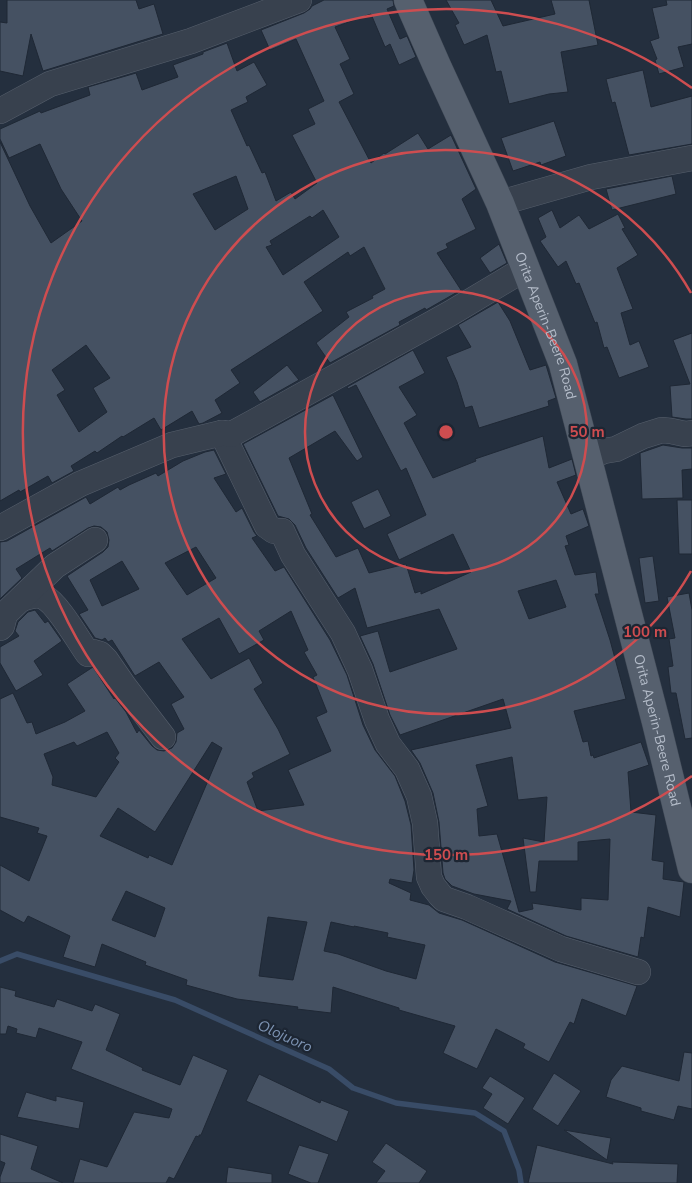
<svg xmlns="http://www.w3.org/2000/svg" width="692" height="1183" viewBox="0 0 692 1183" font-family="'Nunito Sans',sans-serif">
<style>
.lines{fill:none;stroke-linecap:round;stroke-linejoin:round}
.stream{stroke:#394c67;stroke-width:5.5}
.building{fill:#455162;stroke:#1f2835;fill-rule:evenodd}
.minor-casing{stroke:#565f6c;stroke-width:26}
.major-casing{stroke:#414a57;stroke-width:29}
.minor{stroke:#38414e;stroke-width:25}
.major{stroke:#56606e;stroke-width:28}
.ring{fill:none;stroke:#ce4d50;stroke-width:2.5}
.labels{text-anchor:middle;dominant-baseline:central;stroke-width:4.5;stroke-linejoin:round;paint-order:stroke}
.street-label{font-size:14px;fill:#b4bcc9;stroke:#1d2633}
.water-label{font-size:15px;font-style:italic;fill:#7c92b1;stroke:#1d2633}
.centre{fill:#ce4d50;stroke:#1d2633;stroke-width:2.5}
.ring-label{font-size:15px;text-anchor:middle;font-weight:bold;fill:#ce4d50;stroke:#1d2633;stroke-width:4.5;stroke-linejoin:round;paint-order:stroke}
</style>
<rect width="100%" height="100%" fill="#242f3e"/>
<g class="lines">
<polyline class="stream" points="0,961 17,954 175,1000 329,1069 353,1088 396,1103 475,1113 504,1131 519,1170 521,1183"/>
</g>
<g class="building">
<polygon points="7,0 136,0 139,9 154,4 163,34 43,71 31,34 23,76 0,71 0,22 7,23"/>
<path d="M324,0H393L394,6L387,9L400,39L407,36L416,57L399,65L390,44L385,47L371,14L335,27L350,59L340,64L354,94L339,102L371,163L384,153L385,154L418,133L428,149L451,135L476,189L462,199L476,229L446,244L448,248L437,253L461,290L426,310L425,308L399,322L400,325L330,363L316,343L349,317L346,312L373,298L372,296L385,289L364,247L350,256L348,252L304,282L323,311L231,370L240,383L215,400L222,413L203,423L199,424L192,411L161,430L154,418L123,437L122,436L97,453L95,451L71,466L74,471L52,483L48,476L20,492L19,490L0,501V142L30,206L51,243L82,221L61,189L40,144L9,158L0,139V129L40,111L41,113L90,95L88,87L136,73L142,90L178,77L173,65L203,54V52L227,43L237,71L254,62L267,85L246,97L248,102L231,110L247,146L249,145L262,173L265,172L276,201L291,192L295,199L317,183L292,135L315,124L308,109L324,101L296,39L270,50L261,30L304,13L310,9L312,6ZM236,176L248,209L215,230L193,194ZM323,210L339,237L283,275L266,247L272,245L270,241L310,216L312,218ZM86,345L110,378L93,388L107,412L79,432L57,395L65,390L52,370Z"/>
<polygon points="446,0 491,0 503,26 555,14 551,0 589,0 598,45 561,52 568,92 549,94 509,104 501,71 496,72 487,35 464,45 455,25 459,23"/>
<polygon points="666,0 692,0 692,44 678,47 684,67 659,74 655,60 657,59 650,41 659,38 652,8 667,5"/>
<polygon points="643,70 651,107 692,96 692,144 629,155 615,102 612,103 606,79"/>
<polygon points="554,121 566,156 541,165 540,162 513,171 501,138"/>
<polygon points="672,176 676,194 612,210 606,189"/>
<polygon points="552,210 560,228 579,215 589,229 618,214 625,228 622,229 638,255 617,268 633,309 621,313 630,345 639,341 649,367 619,378 607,347 604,348 597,322 595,323 579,283 576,284 566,261 558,267 540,241 546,237 538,218"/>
<polygon points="499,244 507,263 490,273 480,258"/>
<polygon points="498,302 510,321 530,370 546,365 556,398 548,401 549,406 479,428 472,406 465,408 457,382 446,357 471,347 458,325"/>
<polygon points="692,333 692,419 686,419 672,417 670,386 690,384 673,340"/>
<path d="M413,350L425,373L399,387L417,415L404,423L433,478L476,461L475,459L543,436L549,468L572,459L576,475L557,482L571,514L583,509L589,526L566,536L569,545L565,546L575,575L596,572L599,594H595L610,640L626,699L574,711L583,742L588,741L591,756L593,755L594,758L641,742L649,765L628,772L631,812L656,815L652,860L664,862L663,879L684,882L680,917L648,907L644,938L641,937L638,957L566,936L507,909L511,901L474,894L452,886L445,879L443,873L439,822L433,793L420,763L411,750L511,728L503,699L400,735L390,715L373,664L360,636L378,631L390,672L457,649L439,609L367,628L355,588L338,598L306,548L295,525L289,519L278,516L243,444L333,395L363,457L357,461L335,431L289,458L312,514L310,515L336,557L358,548L369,573L406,564L415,593L421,591V594L471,572L453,534L399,560L387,534L426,515L406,468L401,471L356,385L348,389L347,387ZM556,580L566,607L529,619L518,591ZM512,757L518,800L547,797L544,842L523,838L530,892H536L539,861H578V842L610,839L608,900L581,898V910L532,903L533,909L519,912L497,834L479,836L477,809L488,806L476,765Z"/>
<polygon points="287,365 299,380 260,402 253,392"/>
<polygon points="663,445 682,448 692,448 692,469 682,470 683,498 642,499 640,453"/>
<path d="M214,450L226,474L214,478L236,512L242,508L254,532L257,536L252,538L275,571L284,567L330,640L347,675L363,725L375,750L395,776L405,801L411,825L414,870L412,883L390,879L389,883L411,893L410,900L429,905L439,913L462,920L555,962L637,986L626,1016L582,999L574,1024L570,1022L549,1062L523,1048L525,1044L496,1029L477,1069L443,1053L455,1026L399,1010V1008L333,987L331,1013L297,1009L298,1007L237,999L186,985L187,980L145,965L146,962L102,944L95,967L63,957L70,936L28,916L24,923L0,910V865L29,881L47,836L37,833L39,828L0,817V699L13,693L27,723L32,722L36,734L65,722L85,711L67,684L93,667L114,699L115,698L126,712L137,733L139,730L152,746L157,750L164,751L172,748L176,742L177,733L184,729L171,704L184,697L159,662L135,676L112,640L108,642L105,638L102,640L95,638L79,614L88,610L67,576L103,552L108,547L109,540L107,532L101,527L94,526L88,528L52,551L50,548L16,569L22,578L0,599V542L7,541L86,497L90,504L118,487L120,490L129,485L156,473L158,476L183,461L205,452ZM196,547L216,578L187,595L165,563ZM122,561L139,589L102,606L90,580ZM291,611L308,650L304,652L317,675L313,677L327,712L316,717L331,751L288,770L304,805L258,811L247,782L254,777L252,773L290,754L278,729L254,689L263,683L249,658L211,679L182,639L219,618L239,654L264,640L259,631ZM107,732L119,753L115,758L119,762L96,797L52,785L53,777L44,754L74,742L77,746ZM212,742L222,748L172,865L149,855L148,858L100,836L118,808L155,832ZM126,891L165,908L155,937L112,920ZM268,917L307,922L293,980L259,976ZM331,922L354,927V926L388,933L387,937L425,945L416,979L386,971L338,954L324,951Z"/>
<polygon points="378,489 391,516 364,529 351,502"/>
<polygon points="677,500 692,500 692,554 679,554"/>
<polygon points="653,556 659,601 645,603 639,558"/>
<polygon points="689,593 692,610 692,738 685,739 676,693 671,693 668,667 673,666 669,639 675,638 667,597"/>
<polygon points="35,610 45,623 48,621 62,641 34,661 43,675 16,691 0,663 0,647 19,636 15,631 18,622 28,612"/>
<polygon points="0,987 16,991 15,996 54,1007 57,999 92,1011 95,1004 120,1014 106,1050 143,1068 142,1070 180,1085 193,1055 228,1070 201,1135 199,1135 199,1137 196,1136 174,1179 169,1177 166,1183 73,1183 80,1159 107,1167 134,1112 169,1118 172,1109 71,1069 82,1042 39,1028 36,1038 16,1033 17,1029 8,1026 6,1034 0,1034"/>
<polygon points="684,1052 692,1053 692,1109 678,1106 674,1120 641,1111 641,1108 606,1097 611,1080 622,1066 679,1081"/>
<polygon points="554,1073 581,1091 558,1126 532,1109"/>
<polygon points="259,1074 320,1103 321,1100 349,1111 337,1142 246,1101"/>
<polygon points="490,1076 525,1098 508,1124 483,1108 492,1094 482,1088"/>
<polygon points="26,1092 56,1101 56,1096 84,1102 79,1129 17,1117"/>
<polygon points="564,1130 611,1138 607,1160"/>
<polygon points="0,1134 38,1146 31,1169 63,1183 0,1183 0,1177 5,1163 0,1161"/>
<polygon points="386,1143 427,1171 419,1183 376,1183 385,1171 372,1162"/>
<polygon points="299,1145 329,1154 318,1183 311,1183 288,1174"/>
<polygon points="537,1145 613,1164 612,1162 678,1164 677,1183 528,1183"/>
<polygon points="228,1167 272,1174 272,1183 226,1183"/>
</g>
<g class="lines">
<g class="minor-casing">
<g id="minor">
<polyline points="0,111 50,84 191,41 299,0"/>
<polyline points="500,203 591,177 692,158"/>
<polyline points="222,433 267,526 274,531 282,531 293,555 343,633 360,670 377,720 388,744 407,769 419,796 425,823 429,877 433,886 440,895 444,899 467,907 561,949 638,972"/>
<polyline points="587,458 604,451 616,449 643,436 662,430 671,431 685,434 692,433"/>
<polyline points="0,528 80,484 172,445 222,433 232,434 451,313 526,268"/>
<path d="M21,599C28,597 36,593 44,597C58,604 78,640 88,654L93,652L100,654L106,660L124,686L163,737"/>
<polyline points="0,628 2,626 5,614 55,566 95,540"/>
</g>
</g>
<g class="major-casing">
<g id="major">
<path id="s1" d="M408,0L437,66L500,203L563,364L656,722L692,869"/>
</g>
</g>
<use href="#minor" class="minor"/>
<use href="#major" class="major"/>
</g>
<g class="ring">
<circle cx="446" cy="432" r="141"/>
<path d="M691 571A282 282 0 1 1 691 293"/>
<path d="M692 776A423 423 0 1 1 692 88"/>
</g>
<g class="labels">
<g class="street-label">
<text stroke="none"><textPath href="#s1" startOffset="354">Orita Aperin-Beere Road</textPath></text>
<text stroke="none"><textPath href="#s1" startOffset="774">Orita Aperin-Beere Road</textPath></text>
</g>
<g class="water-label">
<text transform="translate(285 1036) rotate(24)">Olojuoro</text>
</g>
</g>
<circle cx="446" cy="432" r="8" class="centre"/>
<g class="ring-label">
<text x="587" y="437">50 m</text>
<text x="645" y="637">100 m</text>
<text x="446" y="860">150 m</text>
</g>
</svg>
